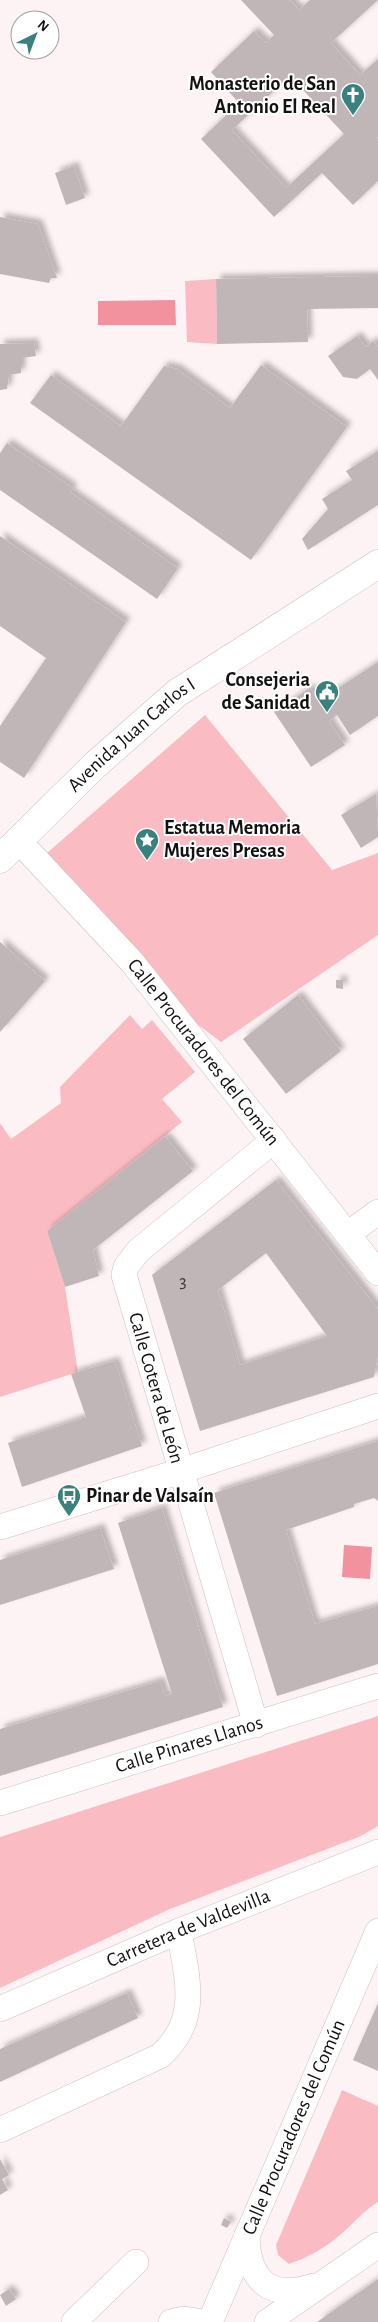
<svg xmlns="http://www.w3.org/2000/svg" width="378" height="2322" viewBox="0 0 378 2322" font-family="'Alegreya Sans',sans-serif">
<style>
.green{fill:#fabcc2}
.water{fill:#f1929e}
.building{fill:#c1b6b7;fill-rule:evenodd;filter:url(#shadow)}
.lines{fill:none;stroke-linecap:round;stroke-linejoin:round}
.minor-casing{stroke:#cbc0c1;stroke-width:26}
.major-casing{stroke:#cbc0c1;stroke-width:29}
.minor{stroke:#fff;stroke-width:25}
.major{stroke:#fff;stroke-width:28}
.labels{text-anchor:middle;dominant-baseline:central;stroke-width:4;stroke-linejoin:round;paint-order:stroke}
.number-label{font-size:18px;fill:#3f3a3a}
.poi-label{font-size:20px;font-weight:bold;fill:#141111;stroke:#fff;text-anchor:end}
.street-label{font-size:20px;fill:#141111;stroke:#fff}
</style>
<defs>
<filter id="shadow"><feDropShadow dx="4.5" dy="-4.5" stdDeviation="2.5" flood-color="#0004"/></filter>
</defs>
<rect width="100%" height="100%" fill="#fef3f4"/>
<g class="green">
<polygon points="216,279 217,344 187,342 185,281"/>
<polygon points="205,715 332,870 378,853 378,935 221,1042 197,1024 47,853"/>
<polygon points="130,1015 142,1029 152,1020 195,1072 162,1099 182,1122 47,1231 65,1287 78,1372 0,1397 0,1123 11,1139 61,1103 60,1087"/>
<polygon points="378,1716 378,1826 361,1836 170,1909 0,1988 0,1837"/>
<path d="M342,2090L378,2106V2202C363,2211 353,2224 340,2235C325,2248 307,2258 289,2264L278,2255L276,2245Z"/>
</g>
<g class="water">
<polygon points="175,300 176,325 98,325 98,301"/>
<polygon points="344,1545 372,1547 370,1579 342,1577"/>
</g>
<g class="building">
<path d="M241,0H290L299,10L310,0H378L331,43L360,75L378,59V137L376,139L378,141V181L353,205L322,173L274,217L201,139L239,103L211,72L254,31L266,43L274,35ZM290,76L344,134L286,188L232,130Z"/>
<polygon points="74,166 85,198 66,205 55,173"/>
<polygon points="0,217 38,224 57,278 51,278 49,283 0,274"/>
<polygon points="378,276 378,308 307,309 308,342 217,344 216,279"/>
<polygon points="357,336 366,347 373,341 378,346 378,380 370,369 357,379 343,377 328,356"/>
<polygon points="34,343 36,356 21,358 21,373 9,375 7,389 0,390 0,344"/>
<polygon points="261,365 347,427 251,560 30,403 51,375 121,426 164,366 177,369 230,408"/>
<polygon points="7,443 73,488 70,492 178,568 157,599 0,490 0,453"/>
<polygon points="378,451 378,505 308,550 302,539 328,509 322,499 352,480 346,471"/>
<polygon points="0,536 126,622 24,778 0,762 0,726 46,658 0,626"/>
<polygon points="378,662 378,716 350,735 337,715 329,721 345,745 311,767 274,712 310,688 322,707 327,704 323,698"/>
<polygon points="376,794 378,837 361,848 341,815"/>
<polygon points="0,942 45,981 0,1032"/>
<polygon points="336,980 343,980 343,989 336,988"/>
<polygon points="298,995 341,1051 286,1094 243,1039"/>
<polygon points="165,1136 193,1171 93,1250 99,1276 65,1287 47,1231"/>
<path d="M276,1180L378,1309V1355L374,1377L200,1431L152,1275ZM266,1253L327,1336L240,1365L218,1290Z"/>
<polygon points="115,1361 142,1446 22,1487 8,1443 86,1417 71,1374"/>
<polygon points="378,1441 378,1501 374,1498 354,1504 354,1507 286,1530 315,1624 378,1606 378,1664 277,1696 214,1493"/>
<polygon points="162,1508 223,1707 0,1776 0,1729 160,1681 165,1696 172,1694 118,1523"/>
<polygon points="100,1528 114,1569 0,1605 0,1560"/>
<polygon points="127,1993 138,2018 0,2082 0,2049"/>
<polygon points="378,2003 378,2071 353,2060"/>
<polygon points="0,2159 9,2175 2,2179 8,2190 0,2195"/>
<polygon points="224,2218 231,2222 227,2228 221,2225"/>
<polygon points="378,2279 378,2322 317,2322 351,2298"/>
<polygon points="9,2289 16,2299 6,2306 0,2295"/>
</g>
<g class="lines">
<g class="minor-casing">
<g id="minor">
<path id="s1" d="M18,840L132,962L378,1273"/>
<polyline points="348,1234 378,1212"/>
<polyline points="0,1527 181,1471 378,1406"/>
<polyline points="256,1725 124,1275 126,1267 138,1251 274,1140"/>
<path id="s2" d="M0,1803L378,1686"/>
<path id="s3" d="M0,2009L179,1931L378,1852"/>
<path d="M0,2130L160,2056C201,2020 187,1978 179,1931"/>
<path d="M247,2235C248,2279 268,2301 313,2286"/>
<polyline points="74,2322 136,2262"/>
<polyline points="171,2322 184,2319 203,2322"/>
<path id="s4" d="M210,2322L378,1931"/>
<polyline points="267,2322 378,2245"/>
</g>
</g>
<g class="major-casing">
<g id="major">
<path id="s5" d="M0,859L95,765L177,693L378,564"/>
</g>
</g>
<use href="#minor" class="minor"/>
<use href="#major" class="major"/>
</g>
<defs>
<g id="church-pin" transform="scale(1.25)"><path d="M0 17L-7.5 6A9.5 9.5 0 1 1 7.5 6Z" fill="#39817e" stroke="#fff"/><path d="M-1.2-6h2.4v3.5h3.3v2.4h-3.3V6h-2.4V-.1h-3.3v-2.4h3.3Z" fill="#fff"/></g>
<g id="civic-pin" transform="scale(1.25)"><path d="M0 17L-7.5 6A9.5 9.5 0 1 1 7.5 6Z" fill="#39817e" stroke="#fff"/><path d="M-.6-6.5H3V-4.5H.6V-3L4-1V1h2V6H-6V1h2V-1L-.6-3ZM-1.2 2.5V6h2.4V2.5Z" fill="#fff"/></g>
<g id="sight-pin" transform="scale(1.25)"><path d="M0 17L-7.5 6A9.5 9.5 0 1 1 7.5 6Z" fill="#39817e" stroke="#fff"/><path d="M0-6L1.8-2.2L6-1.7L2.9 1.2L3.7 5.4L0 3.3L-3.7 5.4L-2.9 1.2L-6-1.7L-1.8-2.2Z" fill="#fff"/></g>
<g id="bus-pin" transform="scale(1.25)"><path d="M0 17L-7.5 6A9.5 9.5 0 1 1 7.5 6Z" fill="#39817e" stroke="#fff"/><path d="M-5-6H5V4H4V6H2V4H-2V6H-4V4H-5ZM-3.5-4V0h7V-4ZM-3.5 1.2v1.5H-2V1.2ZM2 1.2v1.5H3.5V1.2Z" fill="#fff"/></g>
</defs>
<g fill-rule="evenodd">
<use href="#church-pin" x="353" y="95"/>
<use href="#civic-pin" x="327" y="692"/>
<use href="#sight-pin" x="147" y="840"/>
<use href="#bus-pin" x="69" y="1496"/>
</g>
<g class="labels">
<g class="number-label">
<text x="183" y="1282">3</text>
</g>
<g class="poi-label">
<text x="336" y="84">Monasterio de San<tspan x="336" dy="23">Antonio El Real</tspan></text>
<text x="310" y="680">Consejeria<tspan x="310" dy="23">de Sanidad</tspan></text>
<text x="164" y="828" text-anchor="start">Estatua Memoria<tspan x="164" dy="23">Mujeres Presas</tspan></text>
<text x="86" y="1496" text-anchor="start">Pinar de Valsaín</text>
</g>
<g class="street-label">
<text stroke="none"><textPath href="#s5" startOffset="181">Avenida Juan Carlos I</textPath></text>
<text stroke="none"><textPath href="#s1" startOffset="282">Calle Procuradores del Común</textPath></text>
<text transform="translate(156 1388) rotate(74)">Calle Cotera de León</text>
<text stroke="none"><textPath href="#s2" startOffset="198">Calle Pinares Llanos</textPath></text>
<text stroke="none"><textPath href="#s3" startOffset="205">Carretera de Valdevilla</textPath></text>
<text stroke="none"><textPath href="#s4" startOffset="212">Calle Procuradores del Común</textPath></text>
</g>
</g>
<g transform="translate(35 35) rotate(42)"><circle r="24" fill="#ffffff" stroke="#a1a0a0"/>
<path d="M0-4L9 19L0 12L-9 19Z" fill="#39817e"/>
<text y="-8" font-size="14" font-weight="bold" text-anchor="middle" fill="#141111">N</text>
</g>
</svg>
